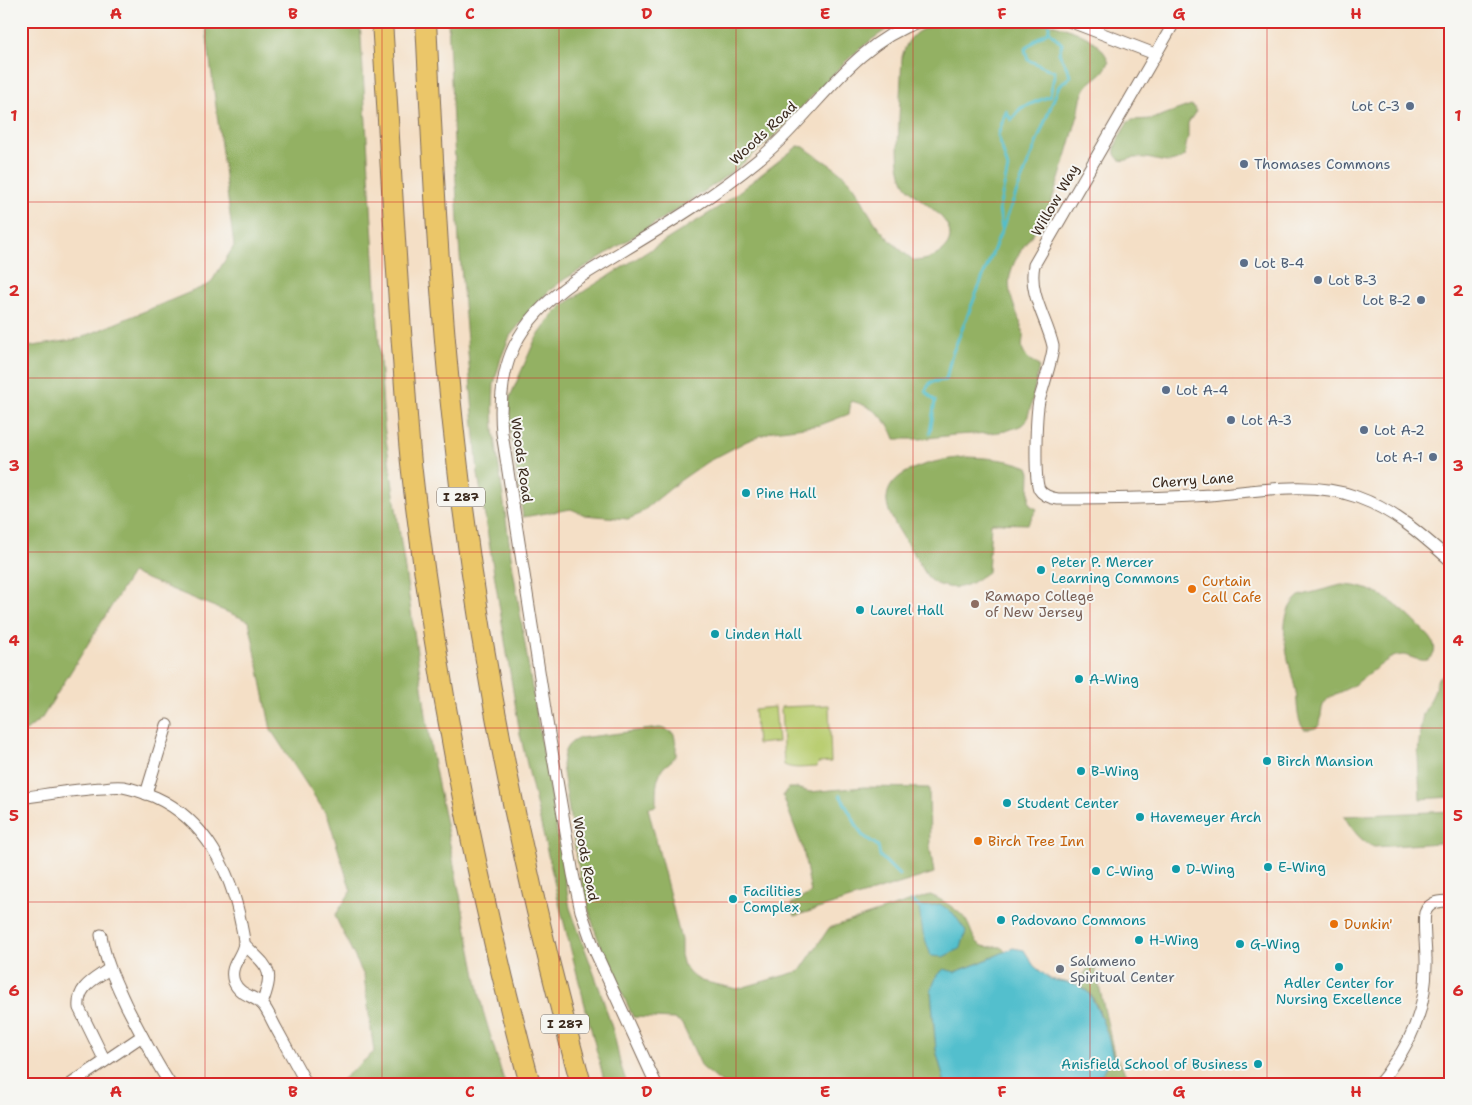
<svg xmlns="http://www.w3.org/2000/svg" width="1472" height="1105" viewBox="0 0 1472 1105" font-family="'Shantell Sans',sans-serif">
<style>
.green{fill:#bace72;stroke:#7a7c48}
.forest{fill:#93b164;stroke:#676e41}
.water{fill:#53bfcd;stroke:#477476}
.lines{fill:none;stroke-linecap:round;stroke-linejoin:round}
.stream{stroke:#53bfcd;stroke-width:3}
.minor-casing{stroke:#7c6959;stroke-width:13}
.motorway-casing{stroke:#7c6959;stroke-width:22}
.minor{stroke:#fff;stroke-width:11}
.motorway{stroke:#ebc669;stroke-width:20}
.grid{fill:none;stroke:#d62828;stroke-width:1;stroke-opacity:0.55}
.service-dot{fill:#5c6f8a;stroke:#f6f6f2;stroke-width:2}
.culture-dot{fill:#0f9aa8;stroke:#f6f6f2;stroke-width:2}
.food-dot{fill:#e8710a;stroke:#f6f6f2;stroke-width:2}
.education-dot{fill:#8d6e63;stroke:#f6f6f2;stroke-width:2}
.worship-dot{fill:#6b7280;stroke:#f6f6f2;stroke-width:2}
.labels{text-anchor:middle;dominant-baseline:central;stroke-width:4;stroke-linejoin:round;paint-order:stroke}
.shield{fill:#f6f6f2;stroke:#73675e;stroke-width:1}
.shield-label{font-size:12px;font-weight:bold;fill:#3b2a1e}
.service-label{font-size:14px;fill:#4e5e75;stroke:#f6f6f2;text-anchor:start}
.street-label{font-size:14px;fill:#3b2a1e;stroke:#f6f6f2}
.culture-label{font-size:14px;fill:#0d838f;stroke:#f6f6f2;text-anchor:start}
.food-label{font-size:14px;fill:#c56008;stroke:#f6f6f2;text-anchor:start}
.education-label{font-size:14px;fill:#785e54;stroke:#f6f6f2;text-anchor:start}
.worship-label{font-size:14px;fill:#5b616d;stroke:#f6f6f2;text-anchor:start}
.neatline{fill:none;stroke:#d62828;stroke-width:2}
.grid-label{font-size:16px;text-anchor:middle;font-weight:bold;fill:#d62828}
</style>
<rect width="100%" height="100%" fill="#f6f6f2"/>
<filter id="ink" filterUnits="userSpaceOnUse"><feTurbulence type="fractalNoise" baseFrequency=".02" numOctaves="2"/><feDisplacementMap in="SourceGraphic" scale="10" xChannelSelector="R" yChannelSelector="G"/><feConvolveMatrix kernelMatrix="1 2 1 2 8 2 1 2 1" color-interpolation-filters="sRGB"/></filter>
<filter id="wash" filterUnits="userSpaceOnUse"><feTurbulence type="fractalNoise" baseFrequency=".0096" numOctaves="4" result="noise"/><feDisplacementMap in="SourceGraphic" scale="20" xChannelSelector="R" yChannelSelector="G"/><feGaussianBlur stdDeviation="1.12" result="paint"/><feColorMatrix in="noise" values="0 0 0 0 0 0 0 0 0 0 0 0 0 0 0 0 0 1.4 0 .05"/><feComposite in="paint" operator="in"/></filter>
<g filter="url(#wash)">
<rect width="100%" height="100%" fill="#f4dfc6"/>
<g class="green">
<path d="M829,705L831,762L818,763L817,767C806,767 794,770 784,765L781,707Z"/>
<polygon points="775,707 778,742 757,744 754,709"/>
</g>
<g class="forest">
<polygon points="205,21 360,21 384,425 431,749 483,1011 505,1084 337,1084 374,1052 364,976 335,916 351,891 328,817 271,730 249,621 132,573 42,718 21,735 21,348 78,339 210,284 234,246"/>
<path d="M448,21H903C845,48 810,105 763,146C730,176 692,200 655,223C625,242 595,261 565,279L550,290L536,304L510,336L501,358L494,384L493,408L494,430L511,556L531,682L570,908L600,990L614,1034L620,1063L627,1084H605L560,907L520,734L478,474L459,243Z"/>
<path d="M950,21H1040C1066,28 1099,35 1109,62C1102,79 1089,78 1083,93C1080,100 1080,108 1078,115C1069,146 1061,177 1049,207C1039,231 1015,250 1010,276C1006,295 1019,314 1023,332C1024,338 1021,345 1023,351C1025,358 1034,362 1039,366L1031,406L1026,422L1020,426L1006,431L991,433L954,435L920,439H895C888,418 872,406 851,401L849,414L820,425L773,431L747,441L707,462L681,480L638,515L628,519L585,515L571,509L523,517L511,434L509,414L510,397L535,340L553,315L562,306L586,290L719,207L798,146L804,147C820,160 841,169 853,185C861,195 865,208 872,218C882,234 898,248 913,260C926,263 950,252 950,236C950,213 913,200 904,182C895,163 899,138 899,118C900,97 901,77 902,57C910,28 924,29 950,21Z"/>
<path d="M1191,105L1194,107L1196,111L1188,123V138L1186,145L1185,156C1180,159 1176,161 1170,162C1158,162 1147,156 1135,158C1130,158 1125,162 1120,160C1118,159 1116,156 1115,154C1113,144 1124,130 1128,122L1132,120L1152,119Z"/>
<path d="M967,457C988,458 1009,459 1028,467L1030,472L1029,502L1031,506L1037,509L1028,524L991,523L988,572C974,581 965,590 947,587C939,585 935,584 929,579L895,524C891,516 886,507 887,498C889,467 943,459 967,457Z"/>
<path d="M1341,585C1376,585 1400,606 1423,630C1429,636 1437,643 1434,653C1429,667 1413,657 1404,655C1401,655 1395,656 1393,657C1386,660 1377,668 1371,672C1364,677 1359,682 1352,686C1344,691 1332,694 1326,701C1315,713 1330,731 1304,729C1296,720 1298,704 1296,692C1290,664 1272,618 1299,596Z"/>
<polygon points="1444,675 1448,676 1451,680 1451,797 1420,799 1418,755 1420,731 1423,714 1433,695 1438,678"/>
<path d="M660,728L667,730L674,734L676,744V756C672,761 667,764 663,768C655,779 656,794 656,806L648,808L681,940V955L684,966L690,974L701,981L737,989L800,971L829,928L930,895C940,898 963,913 967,922C971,929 972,937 978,943C985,949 991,946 1000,947C1002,948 1004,950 1007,951L977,964L954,972L944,969L937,975L931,991L936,1050L945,1084H723L702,1067L682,1024L674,1019L633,1017C619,985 602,954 592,921C576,871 571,818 562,766C564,751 565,744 580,738Z"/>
<polygon points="864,787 929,788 930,847 934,873 795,916 791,904 811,893 803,849 783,796 789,788 796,788 810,792"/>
<path d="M1451,811V844L1440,843L1374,847C1361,842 1351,828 1344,816Z"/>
<path d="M1094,962L1114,1054L1133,1084H1092L1104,1071L1113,1057C1109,1040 1100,1004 1088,992C1085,989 1081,987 1078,985L1087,969Z"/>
</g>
<g class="water">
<polygon points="940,904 953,913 966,931 961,948 943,957 931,956 923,933 919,909 922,907"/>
<polygon points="1013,948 1024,950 1034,966 1050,979 1078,985 1089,993 1098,1010 1107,1033 1113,1057 1104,1071 1092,1084 945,1084 936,1050 931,990 937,975 944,969 955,972 977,964"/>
</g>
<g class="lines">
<g class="stream">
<polyline points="1002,229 999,209 1008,168 998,135 1006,111 1011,120 1021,108 1050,96 1055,72 1028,60 1025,49 1038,38 1049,31"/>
<polyline points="930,433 935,401 925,391 931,382 946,380 951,357 1059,86 1071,76 1059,53 1062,44 1049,31 1049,25"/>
<polyline points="840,795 862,835 878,846 880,856 899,875"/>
<polyline points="912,901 920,908"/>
</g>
</g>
</g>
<g filter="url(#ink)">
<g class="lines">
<g class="minor-casing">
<g id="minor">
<polyline points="1069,21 1155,54"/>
<path d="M1175,21L1034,265C1028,294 1047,319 1053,346C1054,354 1042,390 1039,401C1036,415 1034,477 1039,489C1043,496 1051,498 1058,499C1109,499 1160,498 1210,495C1258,491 1310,480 1357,497C1394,510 1422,535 1451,561"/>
<polyline points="146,794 167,725"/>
<path d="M21,798C49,794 76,789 104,788C110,787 117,786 123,787C134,789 145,793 155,797C206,820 231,872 241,924C242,930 244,937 244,943C243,957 228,965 234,982C240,996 254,995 263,1005C268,1011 272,1021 276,1028C286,1046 295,1063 305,1081"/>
<path d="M101,935C105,961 115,981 126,1005C140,1032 153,1058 170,1084"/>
<path d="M244,944C269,969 275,968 262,1004"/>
<path d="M105,1061L79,1008C77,986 94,980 109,969"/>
<polyline points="71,1084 142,1036"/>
<path d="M656,1084L595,951L581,911L573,874L547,722L502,433C496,363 517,321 574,281C636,242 701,207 758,160C813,116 850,45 920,21"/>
<path d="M1378,1084C1384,1079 1388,1072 1392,1066C1416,1035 1427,998 1426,959C1426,948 1423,922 1425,913C1429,901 1441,901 1451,901"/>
</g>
</g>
<g class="motorway-casing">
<g id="motorway">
<path d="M382,21C389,129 394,237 402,345C405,384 407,424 411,463C434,673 475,880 530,1084"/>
<path d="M426,21C433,162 439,302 455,442C479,659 523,873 581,1084"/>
</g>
</g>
<use href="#minor" class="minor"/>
<use href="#motorway" class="motorway"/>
</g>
</g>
<path class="grid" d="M205,21V1084M382,21V1084M559,21V1084M736,21V1084M913,21V1084M1090,21V1084M1267,21V1084M21,202H1451M21,378H1451M21,552H1451M21,728H1451M21,902H1451"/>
<g class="service-dot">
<circle cx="1410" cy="106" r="5"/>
<circle cx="1244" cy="164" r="5"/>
<circle cx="1244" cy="263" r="5"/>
<circle cx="1318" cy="280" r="5"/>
<circle cx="1421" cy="300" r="5"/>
<circle cx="1166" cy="390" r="5"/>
<circle cx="1231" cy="420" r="5"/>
<circle cx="1364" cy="430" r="5"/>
<circle cx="1433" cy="457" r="5"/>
</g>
<g class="culture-dot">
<circle cx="746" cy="493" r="5"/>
<circle cx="1041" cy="570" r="5"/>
<circle cx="860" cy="610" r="5"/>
<circle cx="715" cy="634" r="5"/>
<circle cx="1079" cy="679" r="5"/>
<circle cx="1267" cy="761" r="5"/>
<circle cx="1081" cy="771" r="5"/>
<circle cx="1007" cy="803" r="5"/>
<circle cx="1140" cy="817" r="5"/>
<circle cx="1268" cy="867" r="5"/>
<circle cx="1176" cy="869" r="5"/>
<circle cx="1096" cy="871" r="5"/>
<circle cx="733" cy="899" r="5"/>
<circle cx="1001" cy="920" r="5"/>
<circle cx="1139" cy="940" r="5"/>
<circle cx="1240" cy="944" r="5"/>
<circle cx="1339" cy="967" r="5"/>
<circle cx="1258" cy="1064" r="5"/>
</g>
<g class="food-dot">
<circle cx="1192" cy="589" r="5"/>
<circle cx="978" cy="841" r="5"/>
<circle cx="1334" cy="924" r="5"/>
</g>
<circle class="education-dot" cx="975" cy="604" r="5"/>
<circle class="worship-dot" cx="1060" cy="969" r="5"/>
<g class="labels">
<g class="shield">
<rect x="437" y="487.5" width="48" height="19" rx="4"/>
<rect x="541" y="1014.5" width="48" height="19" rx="4"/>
</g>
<g class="shield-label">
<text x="461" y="497">I 287</text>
<text x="565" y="1024">I 287</text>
</g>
<g class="service-label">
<text x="1400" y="106" text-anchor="end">Lot C-3</text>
<text x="1254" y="164">Thomases Commons</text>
<text x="1254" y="263">Lot B-4</text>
<text x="1328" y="280">Lot B-3</text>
<text x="1411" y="300" text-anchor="end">Lot B-2</text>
<text x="1176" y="390">Lot A-4</text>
<text x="1241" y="420">Lot A-3</text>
<text x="1374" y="430">Lot A-2</text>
<text x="1423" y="457" text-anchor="end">Lot A-1</text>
</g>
<g class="street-label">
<text transform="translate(763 133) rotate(-43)">Woods Road</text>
<text transform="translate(1055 200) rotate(-60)">Willow Way</text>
<text transform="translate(522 460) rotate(82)">Woods Road</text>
<text transform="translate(1193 480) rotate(-4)">Cherry Lane</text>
<text transform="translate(586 859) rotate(79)">Woods Road</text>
</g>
<g class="culture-label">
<text x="756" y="493">Pine Hall</text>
<text x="1051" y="562">Peter P. Mercer<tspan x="1051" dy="16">Learning Commons</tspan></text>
<text x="870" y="610">Laurel Hall</text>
<text x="725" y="634">Linden Hall</text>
<text x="1089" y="679">A-Wing</text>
<text x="1277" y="761">Birch Mansion</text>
<text x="1091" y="771">B-Wing</text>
<text x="1017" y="803">Student Center</text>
<text x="1150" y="817">Havemeyer Arch</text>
<text x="1278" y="867">E-Wing</text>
<text x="1186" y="869">D-Wing</text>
<text x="1106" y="871">C-Wing</text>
<text x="743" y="891">Facilities<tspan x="743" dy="16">Complex</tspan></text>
<text x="1011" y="920">Padovano Commons</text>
<text x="1149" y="940">H-Wing</text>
<text x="1250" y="944">G-Wing</text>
<text x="1339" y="983" text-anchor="middle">Adler Center for<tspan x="1339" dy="16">Nursing Excellence</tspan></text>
<text x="1248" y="1064" text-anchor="end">Anisfield School of Business</text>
</g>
<g class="food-label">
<text x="1202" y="581">Curtain<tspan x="1202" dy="16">Call Cafe</tspan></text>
<text x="988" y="841">Birch Tree Inn</text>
<text x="1344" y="924">Dunkin'</text>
</g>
<g class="education-label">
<text x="985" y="596">Ramapo College<tspan x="985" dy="16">of New Jersey</tspan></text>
</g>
<g class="worship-label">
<text x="1070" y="961">Salameno<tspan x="1070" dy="16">Spiritual Center</tspan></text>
</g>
</g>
<rect width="1472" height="1105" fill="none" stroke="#f6f6f2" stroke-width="55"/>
<rect x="28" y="28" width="1416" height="1050" class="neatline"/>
<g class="grid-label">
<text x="116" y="19">A</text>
<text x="293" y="19">B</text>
<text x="470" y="19">C</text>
<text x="647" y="19">D</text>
<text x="825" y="19">E</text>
<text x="1002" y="19">F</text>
<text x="1179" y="19">G</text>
<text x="1356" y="19">H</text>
<text x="14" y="121">1</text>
<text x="1458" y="121">1</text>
<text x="14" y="296">2</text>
<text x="1458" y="296">2</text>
<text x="14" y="471">3</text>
<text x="1458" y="471">3</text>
<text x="14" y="646">4</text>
<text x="1458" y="646">4</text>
<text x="14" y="821">5</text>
<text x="1458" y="821">5</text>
<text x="14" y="996">6</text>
<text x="1458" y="996">6</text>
<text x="116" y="1097">A</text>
<text x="293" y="1097">B</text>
<text x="470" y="1097">C</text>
<text x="647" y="1097">D</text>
<text x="825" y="1097">E</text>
<text x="1002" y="1097">F</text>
<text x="1179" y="1097">G</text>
<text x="1356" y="1097">H</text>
</g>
</svg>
